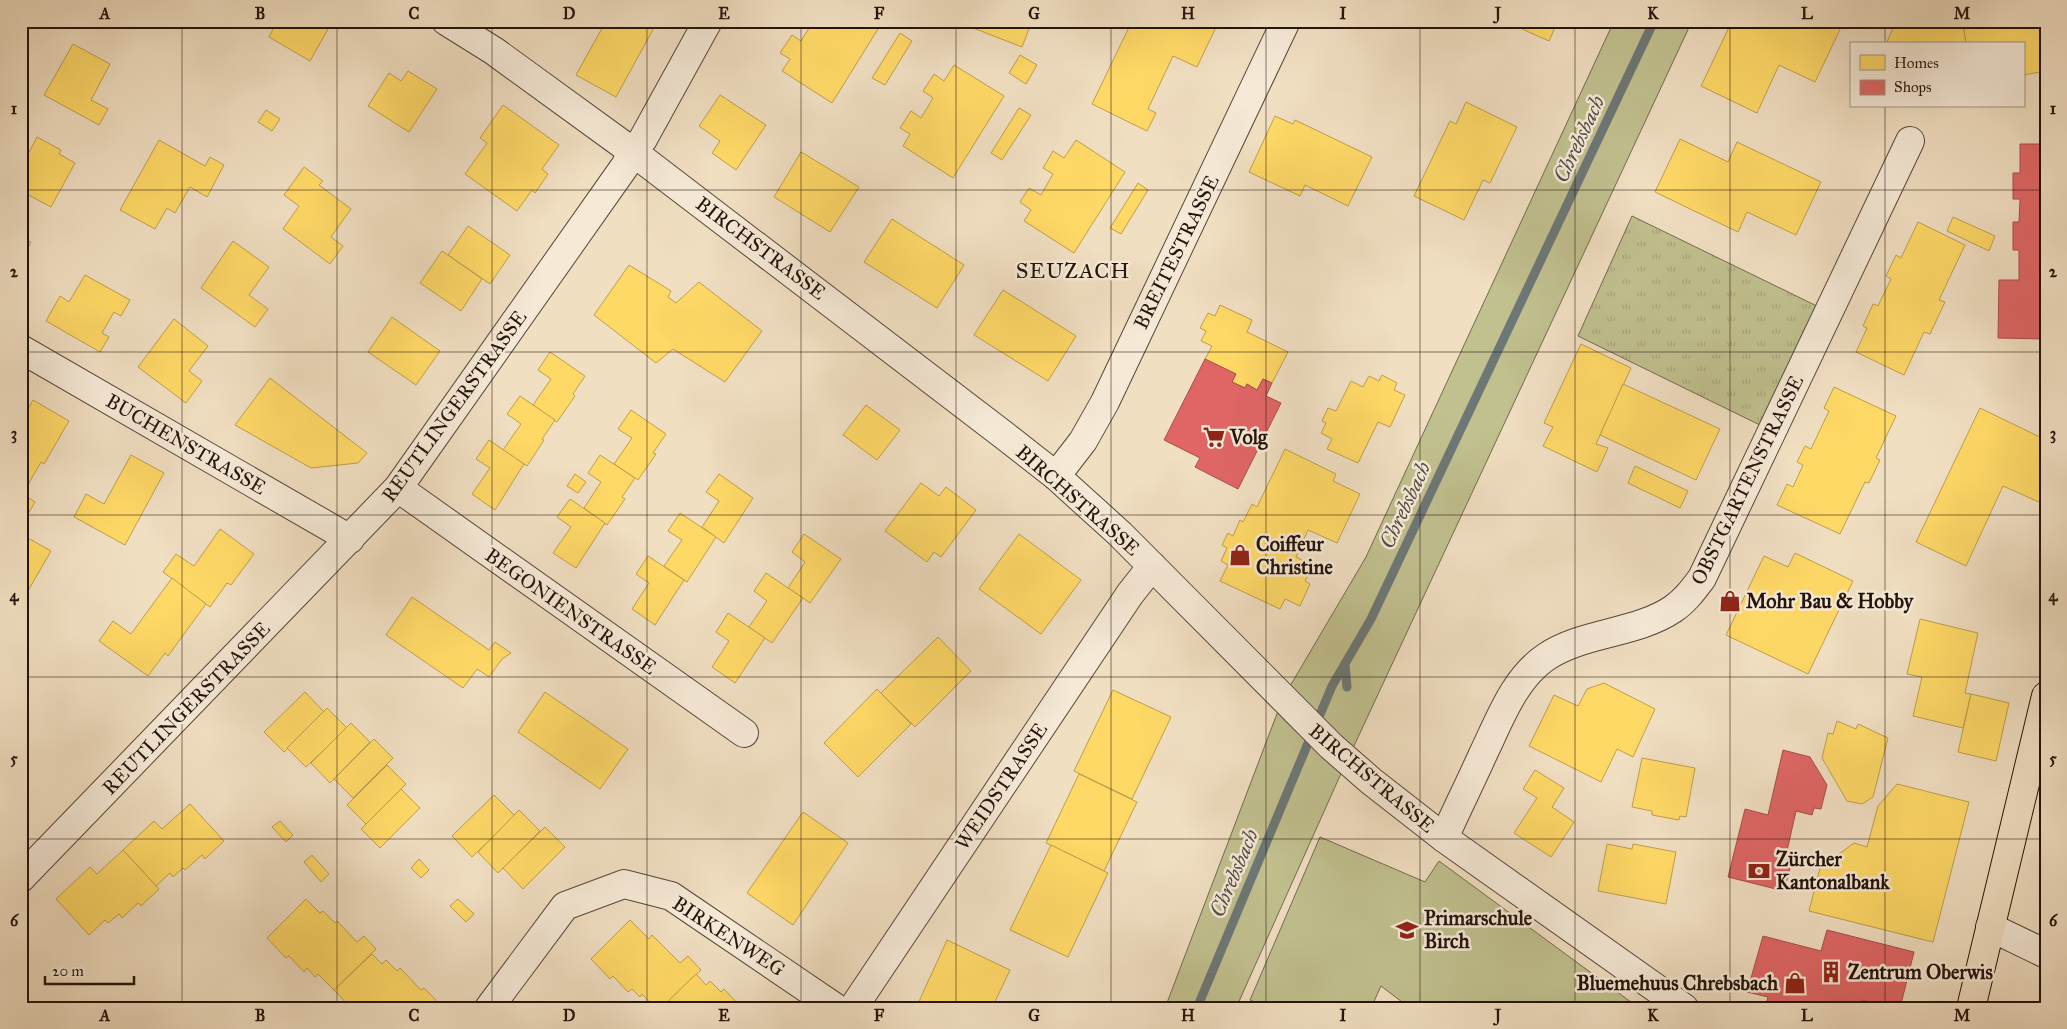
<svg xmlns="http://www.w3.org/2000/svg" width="2067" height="1029" viewBox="0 0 2067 1029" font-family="'IM FELL Great Primer',serif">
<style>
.grass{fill:#c1c08f;stroke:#726a4e}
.park{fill:url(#park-tufts);stroke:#726a4e}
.homes{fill:#ffd966;stroke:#bd9e4b}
.shops{fill:#e06666;stroke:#a84d4b}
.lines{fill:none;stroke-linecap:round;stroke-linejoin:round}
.stream{stroke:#6d7776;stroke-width:9}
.minor-casing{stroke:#57463a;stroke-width:30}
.major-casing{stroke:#24130c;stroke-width:30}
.minor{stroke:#f6ead7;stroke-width:28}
.major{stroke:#f1dfc2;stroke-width:28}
.grid{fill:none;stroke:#24130c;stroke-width:1;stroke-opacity:0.55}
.labels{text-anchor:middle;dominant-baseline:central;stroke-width:5;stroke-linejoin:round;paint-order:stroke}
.street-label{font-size:20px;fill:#24130c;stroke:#f6ead7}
.poi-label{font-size:20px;font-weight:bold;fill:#24130c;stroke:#f6ead7;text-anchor:start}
.water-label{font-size:21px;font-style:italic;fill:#4f4d4a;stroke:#f6ead7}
.quarter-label{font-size:22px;letter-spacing:1px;fill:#24130c;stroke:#f6ead7}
.neatline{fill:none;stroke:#24130c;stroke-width:2}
.grid-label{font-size:16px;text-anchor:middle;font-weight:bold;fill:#24130c}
</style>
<defs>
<pattern id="park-tufts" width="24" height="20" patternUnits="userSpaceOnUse" patternTransform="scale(1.25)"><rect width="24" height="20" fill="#c1c08f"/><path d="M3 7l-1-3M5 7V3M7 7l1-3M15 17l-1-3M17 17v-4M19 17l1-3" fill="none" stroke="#a6a47a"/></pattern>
</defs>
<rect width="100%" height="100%" fill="#f1dfc2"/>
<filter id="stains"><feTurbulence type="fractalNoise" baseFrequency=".004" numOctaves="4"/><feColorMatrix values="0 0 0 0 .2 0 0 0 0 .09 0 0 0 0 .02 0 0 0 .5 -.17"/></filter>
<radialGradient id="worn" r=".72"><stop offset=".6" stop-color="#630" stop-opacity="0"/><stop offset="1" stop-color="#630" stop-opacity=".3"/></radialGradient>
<g class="grass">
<polygon points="1614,21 1692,21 1339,778 1236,1008 1165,1008 1283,698 1366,557"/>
<polygon points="1320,837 1425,882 1439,861 1639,1008 1410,1008 1381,986 1371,1008 1268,1008 1250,1000"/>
</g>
<polygon class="park" points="1632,216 1823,309 1766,428 1578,336"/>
<g class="homes">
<polygon points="277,21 331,21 332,22 310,61 269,37"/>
<polygon points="606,21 647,21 655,26 616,97 576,75"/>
<polygon points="811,21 883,21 832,103 782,71 790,59 780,53 792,35 801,41 813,22"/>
<polygon points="955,21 1032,21 1022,47"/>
<polygon points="1132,21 1219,21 1197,67 1173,56 1148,109 1156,113 1147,131 1092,104"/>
<polygon points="1526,21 1558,21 1549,41 1522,29"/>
<polygon points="1732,21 1844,21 1815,82 1779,65 1757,113 1701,86"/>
<polygon points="1896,21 1963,21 1966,44 1886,44"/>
<polygon points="1963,21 2046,21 2046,71 2023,75 2023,44 1966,44"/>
<polygon points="900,33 912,41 885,85 872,78"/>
<polygon points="73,44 110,64 91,100 108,109 99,125 44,95"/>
<polygon points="1020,55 1037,65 1026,84 1009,73"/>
<polygon points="954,65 1004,96 953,178 903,146 910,134 900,128 911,111 921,118 933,98 923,91 934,74 944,81"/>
<polygon points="408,71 437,89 409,132 368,106 389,73 401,81"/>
<polygon points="720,95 766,125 736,170 712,153 720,141 699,126"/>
<polygon points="1466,102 1517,127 1490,183 1483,180 1464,220 1414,196 1450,121 1456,124"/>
<polygon points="503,105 559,145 542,169 548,174 535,193 532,190 517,211 465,174 487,143 480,138"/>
<polygon points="1019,108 1031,115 1002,160 991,153"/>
<polygon points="266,110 280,119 272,131 258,122"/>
<polygon points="1275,116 1293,124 1295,120 1372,157 1348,206 1305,185 1300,196 1249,172"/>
<polygon points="37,137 61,150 59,154 75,163 51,207 21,191 21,168"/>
<polygon points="1680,139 1728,162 1737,142 1821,182 1796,235 1747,212 1738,232 1655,192"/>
<polygon points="159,140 205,166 210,157 224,165 207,197 190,187 175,213 167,208 155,229 120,210"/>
<polygon points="1076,140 1125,172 1074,253 1024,221 1031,210 1020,202 1029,188 1041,195 1053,174 1043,168 1053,151 1064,158"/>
<polygon points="801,152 859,187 830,232 774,197"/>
<polygon points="304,167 323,181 319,185 351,209 331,237 343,246 330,264 283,229 299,206 284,195"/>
<polygon points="1138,183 1148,190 1121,234 1110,228"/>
<polygon points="1953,217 1995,236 1989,251 1947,231"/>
<polygon points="892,219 964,265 937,308 864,262"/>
<polygon points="1918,222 1965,245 1939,300 1945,302 1930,334 1924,332 1904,375 1856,352 1867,328 1863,326 1873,304 1878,306 1891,279 1886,276 1896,255 1901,258"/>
<polygon points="468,226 510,255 490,284 448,255"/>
<polygon points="21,237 31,242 24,255 27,256 21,266"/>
<polygon points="233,241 269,267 249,295 268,309 255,327 201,288"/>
<polygon points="442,251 482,279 461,311 420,283"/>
<polygon points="629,265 671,291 668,297 676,303 699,282 762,331 725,382 673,349 656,363 594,315"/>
<polygon points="21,272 26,275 21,284"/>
<polygon points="85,275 130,300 121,316 114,312 102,333 109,337 100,352 46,321 60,296 69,302"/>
<polygon points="1003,290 1076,336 1048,381 974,335"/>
<polygon points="1220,305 1252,320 1247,332 1288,352 1272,383 1263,379 1257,390 1247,384 1245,388 1232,382 1236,374 1205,359 1212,346 1201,341 1206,331 1200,328 1208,313 1215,316"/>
<polygon points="392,317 440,351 416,385 368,352"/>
<polygon points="174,319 208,346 189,371 202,381 186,403 138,367"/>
<polygon points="1581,344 1631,368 1596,444 1608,448 1597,472 1543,446 1553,427 1544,423"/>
<polygon points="550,352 585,376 573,394 575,396 557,422 533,405 551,379 538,370"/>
<polygon points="1382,375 1397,383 1394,390 1405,395 1390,427 1378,422 1358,463 1327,449 1332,439 1321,433 1326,423 1322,421 1328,408 1336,411 1351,381 1363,387 1369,376 1379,381"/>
<polygon points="270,378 367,453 358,463 311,468 235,425"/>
<polygon points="1623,384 1720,429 1696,480 1600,435"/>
<polygon points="1834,387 1896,416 1876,458 1880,460 1869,483 1865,482 1840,534 1777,505 1787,484 1793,487 1803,465 1797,462 1805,446 1811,449 1829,411 1824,408"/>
<polygon points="520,396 555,420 542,439 544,440 527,466 503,450 521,424 507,414"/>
<polygon points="33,400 69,421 44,464 41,462 25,490 21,488 21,421"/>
<polygon points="866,405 900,430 877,460 843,435"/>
<polygon points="1980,408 2046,440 2046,471 2039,502 2003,486 1966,566 1916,542"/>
<polygon points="631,410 666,434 653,453 656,454 638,480 614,464 632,438 618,429"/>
<polygon points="489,440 524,464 495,510 472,494 490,468 476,459"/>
<polygon points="1285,449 1336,474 1333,481 1360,494 1337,543 1308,530 1296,557 1313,566 1305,581 1310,584 1300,606 1285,599 1280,609 1220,581 1228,565 1221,561 1227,548 1222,545 1228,533 1233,536 1240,520 1243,522 1252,504 1257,507"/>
<polygon points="131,455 164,473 125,545 74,517 86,494 104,504"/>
<polygon points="600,455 635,478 622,497 625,499 607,525 584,508 601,482 588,473"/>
<polygon points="1635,466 1688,491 1680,508 1628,483"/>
<polygon points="575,474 586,482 578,493 567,486"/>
<polygon points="719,474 753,498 724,543 702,527 719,501 706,492"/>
<polygon points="921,483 939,496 946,487 976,510 941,557 934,552 927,562 885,531"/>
<polygon points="24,495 35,502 28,514 21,510 21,500"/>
<polygon points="570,499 605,523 576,568 553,553 571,527 557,517"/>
<polygon points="680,513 716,537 687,582 664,566 682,540 668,531"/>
<polygon points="220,529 254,554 231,585 227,583 210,607 163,572 176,554 194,566"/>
<polygon points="21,534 51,551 25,596 21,595"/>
<polygon points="804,534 841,559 810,603 788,588 805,562 792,552"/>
<polygon points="1019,534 1081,580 1041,634 979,589"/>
<polygon points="1795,553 1853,581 1808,674 1726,635 1764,556 1788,567"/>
<polygon points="648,556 684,580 655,625 632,609 649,583 636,574"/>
<polygon points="766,573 803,598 772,643 749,627 767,601 754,591"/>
<polygon points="172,578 206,604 168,656 165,653 148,676 99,641 113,621 131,634"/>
<polygon points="412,597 489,650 495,642 511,653 502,659 489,677 477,669 463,688 386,635"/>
<polygon points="728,613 765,638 735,683 712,667 729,641 716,632"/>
<polygon points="1920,619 1978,633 1965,693 1971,694 1963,728 1913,716 1922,677 1907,674"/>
<polygon points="938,637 971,671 915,727 881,693"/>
<polygon points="1604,683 1655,709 1633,757 1617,749 1601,782 1529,746 1554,695 1578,706 1587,689"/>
<polygon points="877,689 911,724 858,777 824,743"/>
<polygon points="1113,690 1171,717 1132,799 1074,771"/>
<polygon points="305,692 324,712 284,752 264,732"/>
<polygon points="545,692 628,749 600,789 518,732"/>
<polygon points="1971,694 2009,703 1996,761 1958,752"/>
<polygon points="327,708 347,728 306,767 287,748"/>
<polygon points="1837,721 1856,729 1858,724 1888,738 1873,797 1862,804 1847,801 1822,758 1828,733 1833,734"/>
<polygon points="351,723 370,742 330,783 311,763"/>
<polygon points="374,739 393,758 353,798 334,779"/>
<polygon points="1642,758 1695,768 1686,817 1680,816 1679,820 1652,815 1652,811 1632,807"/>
<polygon points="387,765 406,784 366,824 347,805"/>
<polygon points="1535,770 1564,788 1552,807 1574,822 1551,857 1514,833 1537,798 1523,789"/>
<polygon points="1079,774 1137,802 1104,871 1046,843"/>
<polygon points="1897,784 1969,802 1933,942 1809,911 1820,868 1854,843 1867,847 1878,806"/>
<polygon points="401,789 420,808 380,848 361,829"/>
<polygon points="494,795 515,816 472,857 452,836"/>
<polygon points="190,804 224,841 205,859 202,855 185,870 183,868 173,877 170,873 156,886 123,850 154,821 162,829"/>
<polygon points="519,810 540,831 498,873 478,852"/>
<polygon points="803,812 848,843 793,925 747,893"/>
<polygon points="280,821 293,835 286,842 272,827"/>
<polygon points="545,827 565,847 523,889 503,868"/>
<polygon points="1607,844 1632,849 1633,844 1676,852 1666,904 1598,891"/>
<polygon points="1051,845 1108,873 1068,957 1010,930"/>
<polygon points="123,850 159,889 141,906 138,903 122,918 119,914 108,923 105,920 89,935 56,899 90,867 97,874"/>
<polygon points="312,855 329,874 321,882 304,862"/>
<polygon points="419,859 429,870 421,878 411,868"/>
<polygon points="306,899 320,913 323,911 335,923 337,921 357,942 364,936 376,949 334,990 318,974 315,977 307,968 304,972 289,956 286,958 267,938"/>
<polygon points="458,899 474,914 466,922 450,906"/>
<polygon points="630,920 649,939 652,935 680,963 688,956 701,970 661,1008 655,1008 642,994 640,997 632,989 628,992 613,976 610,979 591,959"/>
<polygon points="947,940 1010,970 992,1008 916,1008"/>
<polygon points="372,954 382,964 386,960 397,971 400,968 421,990 424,988 436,1000 429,1008 357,1008 353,1004 350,1007 334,990"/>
<polygon points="696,974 706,985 710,981 721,992 724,989 742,1008 661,1008"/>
</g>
<g class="shops">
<polygon points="2020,144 2046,144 2046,339 1998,338 1999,280 2019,280 2019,250 2013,250 2013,222 2019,222 2020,199 2013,199 2013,173 2020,173"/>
<polygon points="1205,359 1236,374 1232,382 1245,388 1247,384 1257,390 1263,379 1272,383 1266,396 1281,403 1238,489 1195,467 1200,458 1164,440"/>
<polygon points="1783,750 1810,757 1827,785 1821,809 1814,808 1812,815 1796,811 1787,851 1794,853 1784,891 1728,877 1745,809 1768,815"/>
<polygon points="1827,930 1914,952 1900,1008 1891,1008 1862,1000 1860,1008 1773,1008 1765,1006 1768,997 1747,992 1763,936 1821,951"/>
</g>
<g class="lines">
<g class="stream">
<polyline points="1345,665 1347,687"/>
<polyline points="1197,1008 1332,686 1371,619 1654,21"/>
</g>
<g class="minor-casing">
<g id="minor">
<polyline points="446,21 494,51 633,152 1005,436 1056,476 1120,534 1331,746 1371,781 1444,838 1684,1008"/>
<polyline points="21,349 350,539"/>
<polyline points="1056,476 1083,441 1105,402 1286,21"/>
<polyline points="398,488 744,733"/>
<path d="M1444,838C1457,809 1471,781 1484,752C1500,719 1514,679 1546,657C1583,632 1636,634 1673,609C1685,601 1693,590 1702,578L1910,141"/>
<polyline points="21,878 398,488 625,166 633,152 643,139 708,21"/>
<polyline points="1990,927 2046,954"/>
<polyline points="489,1008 565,906 624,884 671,896 836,1008"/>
<polyline points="853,1008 1130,594 1152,566"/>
</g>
</g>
<g class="major-casing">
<polyline id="major" points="1971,1008 2046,696"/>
</g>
<use href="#minor" class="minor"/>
<use href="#major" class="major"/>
</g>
<path class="grid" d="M182,21V1008M337,21V1008M492,21V1008M647,21V1008M801,21V1008M956,21V1008M1111,21V1008M1266,21V1008M1420,21V1008M1575,21V1008M1730,21V1008M1885,21V44M1885,106V1008M21,190H2046M21,352H2046M21,515H2046M21,677H2046M21,839H2046"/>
<defs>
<g id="supermarket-bare" transform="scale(1.725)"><path d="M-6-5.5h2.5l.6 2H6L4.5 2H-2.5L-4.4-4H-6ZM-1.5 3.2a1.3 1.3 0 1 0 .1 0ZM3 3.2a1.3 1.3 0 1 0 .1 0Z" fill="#8f2418" stroke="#f6ead7" stroke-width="2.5" paint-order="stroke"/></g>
<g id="shop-bare" transform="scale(1.725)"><path d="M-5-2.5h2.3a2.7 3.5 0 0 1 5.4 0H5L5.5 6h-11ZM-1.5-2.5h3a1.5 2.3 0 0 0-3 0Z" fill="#8f2418" stroke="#f6ead7" stroke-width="2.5" paint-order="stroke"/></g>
<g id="bank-bare" transform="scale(1.725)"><path d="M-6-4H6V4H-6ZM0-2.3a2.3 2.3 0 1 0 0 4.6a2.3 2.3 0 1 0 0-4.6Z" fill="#8f2418" stroke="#f6ead7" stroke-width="2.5" paint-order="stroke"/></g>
<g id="school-bare" transform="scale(1.725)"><path d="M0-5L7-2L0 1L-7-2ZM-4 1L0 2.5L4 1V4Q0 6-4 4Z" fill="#8f2418" stroke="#f6ead7" stroke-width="2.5" paint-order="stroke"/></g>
<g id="building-bare" transform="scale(1.725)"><path d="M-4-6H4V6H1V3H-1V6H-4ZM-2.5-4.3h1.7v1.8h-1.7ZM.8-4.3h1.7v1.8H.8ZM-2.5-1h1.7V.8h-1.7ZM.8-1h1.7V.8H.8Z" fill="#8f2418" stroke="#f6ead7" stroke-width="2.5" paint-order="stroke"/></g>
</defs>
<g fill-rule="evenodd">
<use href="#supermarket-bare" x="1214" y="437"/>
<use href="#shop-bare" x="1240" y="555"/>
<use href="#shop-bare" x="1730" y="601"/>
<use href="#bank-bare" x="1759" y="871"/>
<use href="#school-bare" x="1407" y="930"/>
<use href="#building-bare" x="1831" y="972"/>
<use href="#shop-bare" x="1795" y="983"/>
</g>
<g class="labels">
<g class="street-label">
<text transform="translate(761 248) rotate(37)">BIRCHSTRASSE</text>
<text transform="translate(1176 252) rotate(-64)">BREITESTRASSE</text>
<text transform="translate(454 406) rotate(-54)">REUTLINGERSTRASSE</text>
<text transform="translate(186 444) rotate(30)">BUCHENSTRASSE</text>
<text transform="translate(1747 480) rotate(-64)">OBSTGARTENSTRASSE</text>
<text transform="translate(1078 500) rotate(41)">BIRCHSTRASSE</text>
<text transform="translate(571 611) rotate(35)">BEGONIENSTRASSE</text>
<text transform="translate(186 708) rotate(-46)">REUTLINGERSTRASSE</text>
<text transform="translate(1372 778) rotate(40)">BIRCHSTRASSE</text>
<text transform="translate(1001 786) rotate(-56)">WEIDSTRASSE</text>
<text transform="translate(729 936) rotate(33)">BIRKENWEG</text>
</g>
<g class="poi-label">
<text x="1230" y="437">Volg</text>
<text x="1256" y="544">Coiffeur<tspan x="1256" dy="23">Christine</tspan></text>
<text x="1746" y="601">Mohr Bau &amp; Hobby</text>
<text x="1776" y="859">Zürcher<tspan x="1776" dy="23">Kantonalbank</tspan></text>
<text x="1424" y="918">Primarschule<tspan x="1424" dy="23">Birch</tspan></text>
<text x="1848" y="972">Zentrum Oberwis</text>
<text x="1778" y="983" text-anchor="end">Bluemehuus Chrebsbach</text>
</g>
<g class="water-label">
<text transform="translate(1579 139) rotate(-65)">Chrebsbach</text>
<text transform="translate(1405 505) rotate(-65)">Chrebsbach</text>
<text transform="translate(1234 873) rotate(-67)">Chrebsbach</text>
</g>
<g class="quarter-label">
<text x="1073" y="270">SEUZACH</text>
</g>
</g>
<rect width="2067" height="1029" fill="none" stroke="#f1dfc2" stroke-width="55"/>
<rect x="1850" y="42" width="175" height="65" fill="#f6ead7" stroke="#a29486"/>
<rect x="1860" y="55" width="25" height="15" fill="#ffd966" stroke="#a29486"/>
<text x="1894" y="68" font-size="15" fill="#24130c">Homes</text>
<rect x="1860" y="80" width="25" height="15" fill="#e06666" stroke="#a29486"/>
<text x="1894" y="92" font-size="15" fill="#24130c">Shops</text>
<path d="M45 976v8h89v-8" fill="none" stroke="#24130c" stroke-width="2.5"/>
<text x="52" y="976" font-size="15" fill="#24130c" stroke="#f6ead7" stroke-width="4" paint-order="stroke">20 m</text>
<rect x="28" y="28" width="2012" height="974" class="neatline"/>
<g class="grid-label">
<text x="105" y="19">A</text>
<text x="260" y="19">B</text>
<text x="414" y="19">C</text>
<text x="569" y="19">D</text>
<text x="724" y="19">E</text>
<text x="879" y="19">F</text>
<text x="1034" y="19">G</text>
<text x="1188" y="19">H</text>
<text x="1343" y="19">I</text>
<text x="1498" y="19">J</text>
<text x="1653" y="19">K</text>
<text x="1807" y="19">L</text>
<text x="1962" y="19">M</text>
<text x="14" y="114">1</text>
<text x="2053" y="114">1</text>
<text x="14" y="277">2</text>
<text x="2053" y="277">2</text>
<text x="14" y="439">3</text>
<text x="2053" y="439">3</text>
<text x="14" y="601">4</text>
<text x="2053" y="601">4</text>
<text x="14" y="764">5</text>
<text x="2053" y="764">5</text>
<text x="14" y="926">6</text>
<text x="2053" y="926">6</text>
<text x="105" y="1021">A</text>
<text x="260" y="1021">B</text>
<text x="414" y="1021">C</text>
<text x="569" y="1021">D</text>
<text x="724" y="1021">E</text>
<text x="879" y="1021">F</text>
<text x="1034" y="1021">G</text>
<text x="1188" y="1021">H</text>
<text x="1343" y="1021">I</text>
<text x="1498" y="1021">J</text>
<text x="1653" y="1021">K</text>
<text x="1807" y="1021">L</text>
<text x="1962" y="1021">M</text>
</g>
<rect width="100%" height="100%" filter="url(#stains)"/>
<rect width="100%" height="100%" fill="url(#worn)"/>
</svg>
